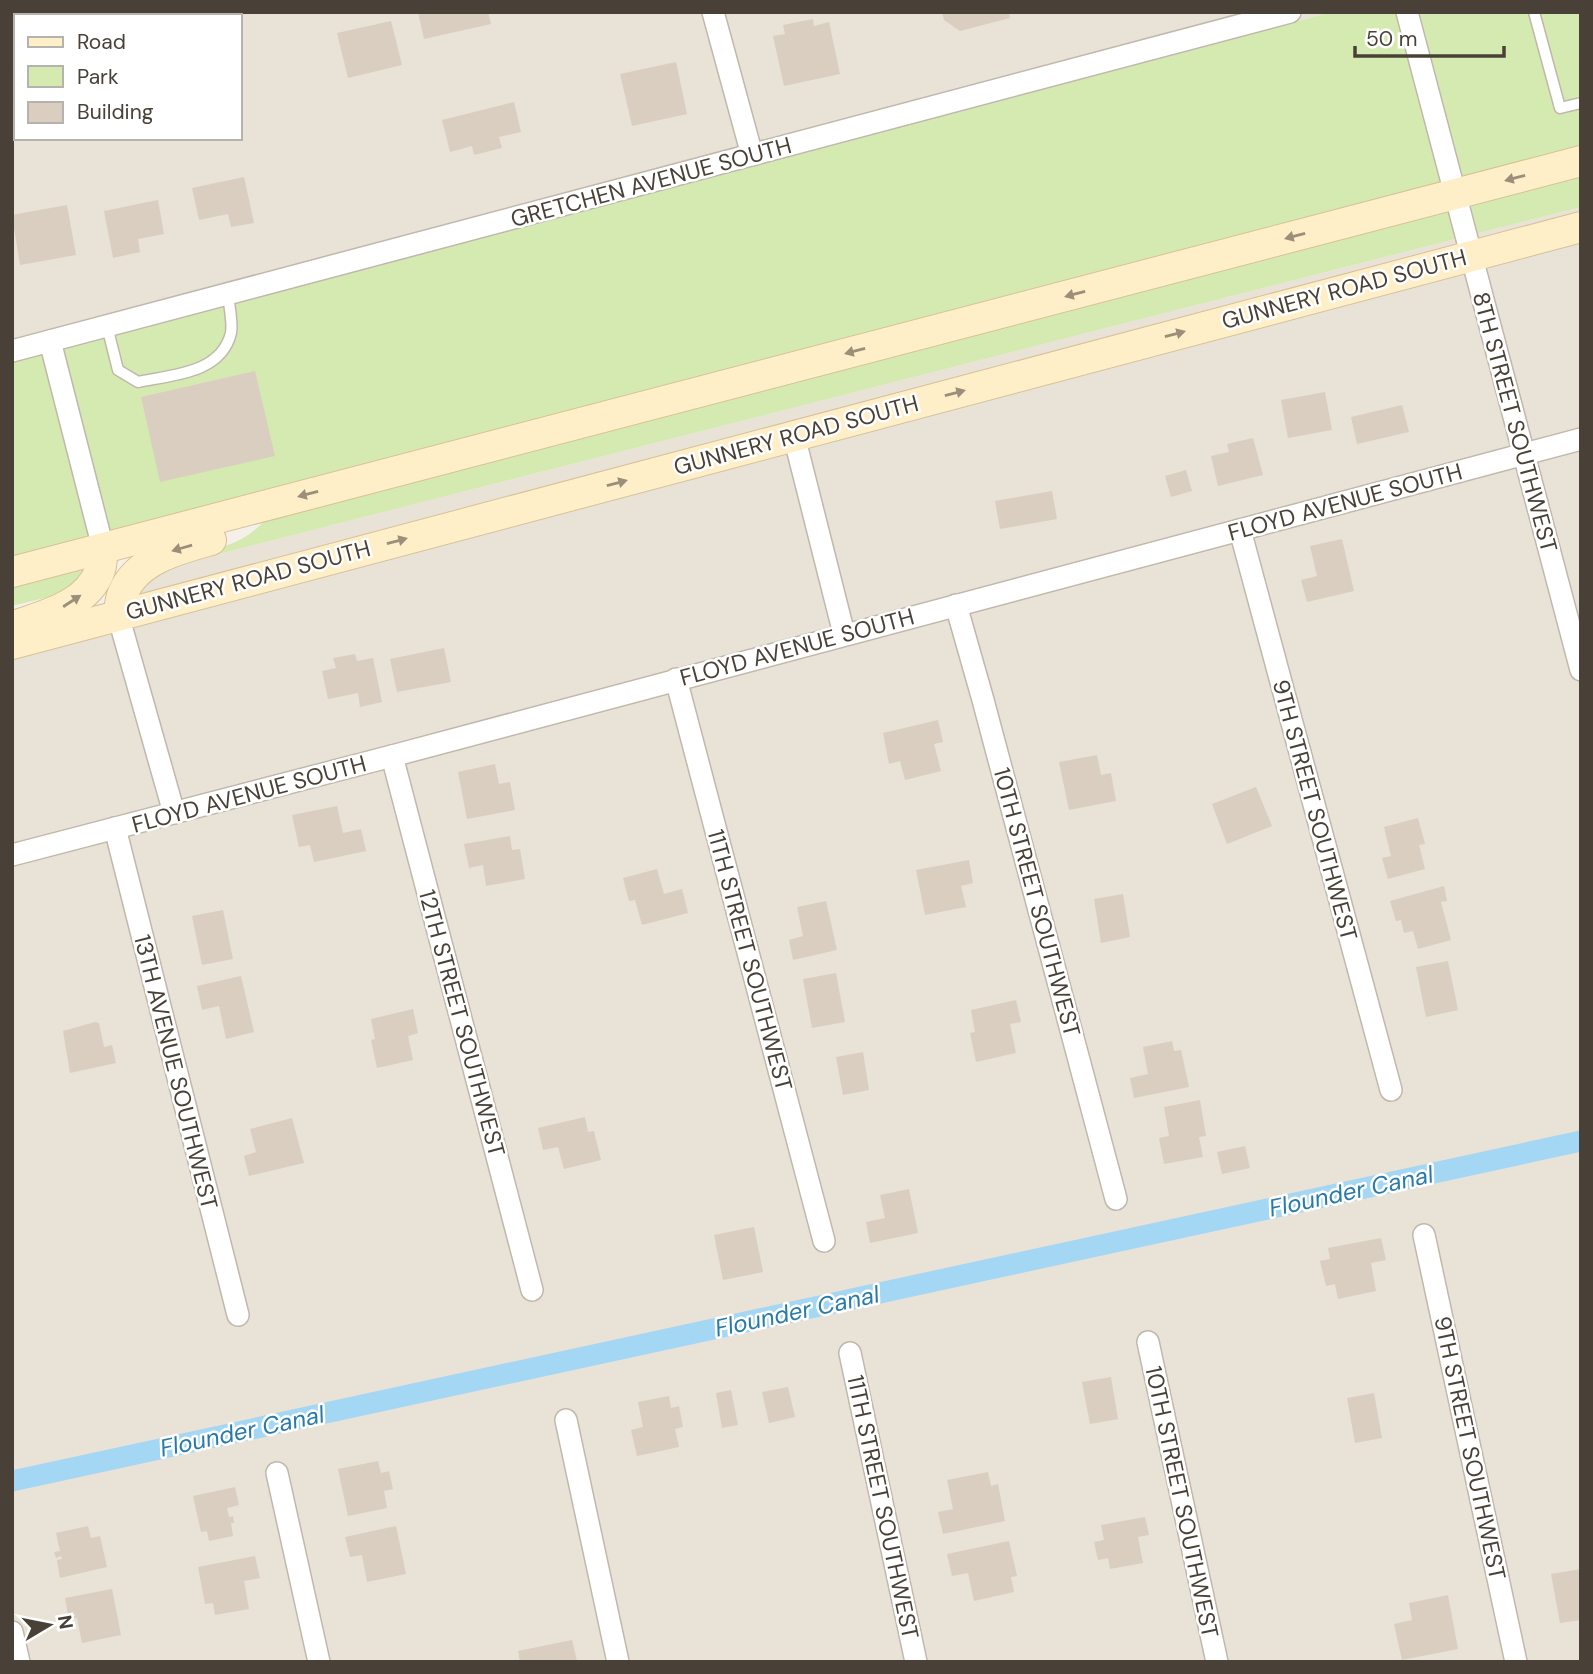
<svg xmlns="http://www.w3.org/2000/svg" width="1593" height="1674" viewBox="0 0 1593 1674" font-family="'DM Sans',sans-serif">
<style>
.residential{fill:#e9e2d7;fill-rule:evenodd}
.green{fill:#d4eab1}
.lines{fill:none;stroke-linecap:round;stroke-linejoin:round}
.canal{stroke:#a4d7f3;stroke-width:21}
.building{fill:#dacec1}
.lane-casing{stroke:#c1b8ab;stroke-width:13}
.street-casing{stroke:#c1b8ab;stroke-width:24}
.secondary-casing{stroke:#d6c297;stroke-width:32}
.lane{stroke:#fff;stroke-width:10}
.street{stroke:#fff;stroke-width:21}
.secondary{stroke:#ffefc9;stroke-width:30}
.oneway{fill:#9b8f79}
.labels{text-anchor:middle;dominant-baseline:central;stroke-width:5;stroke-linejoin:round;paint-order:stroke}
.street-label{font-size:23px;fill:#494137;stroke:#fff}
.water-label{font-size:24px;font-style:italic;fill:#287aa8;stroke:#fff}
</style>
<rect width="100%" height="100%" fill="#f5f0e9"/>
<g class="residential">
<path d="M12,12H1332L12,362ZM16,16H240V138H16Z"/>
<polygon points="1581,207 1581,216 133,600 145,579 164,568"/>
<polygon points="1581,237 1581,1662 12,1662 12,655"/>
</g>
<g class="green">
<polygon points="1332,12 1581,12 1581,150 12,561 12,362"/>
<path d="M1581,171V207L164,568C201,547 241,553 269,515Z"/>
<polygon points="89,567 69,592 12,606 12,583"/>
</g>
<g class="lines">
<polyline class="canal" points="12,1481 1581,1141"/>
</g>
<g class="building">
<polygon points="418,12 488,12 491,24 424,39"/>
<polygon points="942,12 1009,12 1010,18 960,31 944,20"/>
<polygon points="813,19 814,26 829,22 840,74 784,86 773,36 785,34 783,25"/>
<polygon points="391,21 402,65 348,78 337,33"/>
<polygon points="676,62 687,114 632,126 620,74"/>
<polygon points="514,102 521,132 499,137 502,148 474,155 472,146 450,152 442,120"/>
<polygon points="244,177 254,223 231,227 228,214 199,220 192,188"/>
<polygon points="158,200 164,234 138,239 140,252 113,258 104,211"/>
<polygon points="67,205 76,255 20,265 12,215"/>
<polygon points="255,371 275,456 160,482 141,397"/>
<polygon points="1325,392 1332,430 1288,438 1281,400"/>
<polygon points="1402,405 1409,432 1357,444 1351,417"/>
<polygon points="1253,438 1263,475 1218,486 1211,456 1229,452 1227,444"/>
<polygon points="1186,470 1192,491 1171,497 1165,476"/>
<polygon points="1052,491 1057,519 1000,529 995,501"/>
<polygon points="1342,539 1354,591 1307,602 1301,580 1317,576 1310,546"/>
<polygon points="444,648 451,682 397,692 390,659"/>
<polygon points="355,654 357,661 373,658 382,702 360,707 358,693 328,699 322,671 336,668 333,658"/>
<polygon points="938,720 943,742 934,744 941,771 905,780 900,761 889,764 883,733"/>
<polygon points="1097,755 1101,775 1111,773 1116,801 1069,810 1059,762"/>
<polygon points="495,764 499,784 510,782 515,810 467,819 458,772"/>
<polygon points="1256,787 1272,826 1227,844 1212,804"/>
<polygon points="337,806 343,833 361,829 366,851 314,862 310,845 299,847 292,815"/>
<polygon points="1418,818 1425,844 1419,845 1425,869 1388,879 1382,858 1391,856 1384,827"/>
<polygon points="510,836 512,850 520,849 525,879 486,886 483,865 469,868 464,844"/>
<polygon points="969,860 973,883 961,886 966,907 925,915 916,870"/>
<polygon points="657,869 664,894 682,889 688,913 642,925 635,900 629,901 623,878"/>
<polygon points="1444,886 1447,901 1441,902 1451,940 1418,949 1413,931 1404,933 1401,920 1396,921 1390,901"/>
<polygon points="1123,894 1130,937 1101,943 1094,899"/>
<polygon points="826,901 837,950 793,960 789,940 803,936 797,907"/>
<polygon points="223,910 233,959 202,965 192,916"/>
<polygon points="1448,961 1458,1010 1426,1017 1416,967"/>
<polygon points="836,973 845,1022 812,1028 803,979"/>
<polygon points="241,976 254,1032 226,1039 219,1006 202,1010 197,986"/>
<polygon points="1016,1000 1021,1022 1010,1024 1016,1053 976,1062 970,1033 975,1032 971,1010"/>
<polygon points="413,1009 418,1033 408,1036 413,1060 377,1068 371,1040 375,1039 371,1019"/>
<polygon points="95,1022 99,1023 104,1047 112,1045 116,1063 70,1073 63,1031"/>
<polygon points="1172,1041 1174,1051 1181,1050 1189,1087 1134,1098 1130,1078 1148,1074 1143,1047"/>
<polygon points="863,1052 869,1090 843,1095 836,1057"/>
<polygon points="1200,1100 1206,1136 1199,1137 1203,1157 1164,1164 1159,1138 1169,1136 1164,1107"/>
<polygon points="585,1117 588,1132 594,1131 601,1160 564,1169 558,1147 543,1150 538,1128"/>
<polygon points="292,1118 304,1163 249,1176 244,1156 256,1152 250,1129"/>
<polygon points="1245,1146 1250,1168 1222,1174 1217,1152"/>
<polygon points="909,1189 918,1233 870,1243 866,1222 885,1218 880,1195"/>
<polygon points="754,1227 763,1272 723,1280 714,1235"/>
<polygon points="1381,1238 1386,1260 1371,1263 1376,1291 1338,1299 1335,1284 1326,1286 1320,1261 1330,1259 1328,1248"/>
<polygon points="1111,1377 1118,1419 1090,1424 1082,1382"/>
<polygon points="788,1387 795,1417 769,1423 762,1392"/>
<polygon points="731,1390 738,1425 722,1428 716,1393"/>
<polygon points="1374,1393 1382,1438 1355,1443 1347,1398"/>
<polygon points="669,1396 671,1408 679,1406 683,1427 675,1429 679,1447 637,1456 631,1430 643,1427 638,1402"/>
<polygon points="378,1461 381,1473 389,1471 393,1489 384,1491 387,1508 348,1516 338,1469"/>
<polygon points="988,1472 991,1486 998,1484 1005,1521 943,1534 938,1512 953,1509 947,1480"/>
<polygon points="235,1487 239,1505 227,1508 229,1517 233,1516 234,1523 231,1523 233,1536 209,1541 207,1531 201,1532 193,1496"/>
<polygon points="1145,1517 1149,1535 1138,1537 1143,1563 1110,1569 1108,1558 1098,1560 1094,1542 1104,1540 1101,1525"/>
<polygon points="88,1526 91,1538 100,1536 107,1567 60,1578 57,1560 62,1559 61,1556 56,1558 54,1552 60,1551 56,1533"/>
<polygon points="396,1526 406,1574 367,1582 362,1555 350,1557 345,1537"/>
<polygon points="1009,1541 1017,1576 1011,1577 1014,1592 974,1601 968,1573 952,1576 947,1554"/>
<polygon points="255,1556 260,1578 244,1581 249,1609 215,1615 213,1603 205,1604 198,1567"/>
<polygon points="1581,1569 1581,1620 1560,1623 1551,1574"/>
<polygon points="112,1589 121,1635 82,1643 77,1618 69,1620 65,1598"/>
<polygon points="1448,1595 1458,1649 1402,1660 1394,1624 1412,1620 1409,1603"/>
<polygon points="572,1640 577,1661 520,1662 518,1651"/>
</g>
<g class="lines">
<g class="lane-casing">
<g id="lane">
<polyline points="1534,12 1560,108 1581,103"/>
<path d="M107,326L118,370L138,382C171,375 221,374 231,333C233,322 229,306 228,294"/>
</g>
</g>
<g class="street-casing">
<g id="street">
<polyline points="713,12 752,155"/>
<polyline points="1407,12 1581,670"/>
<polyline points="163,16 177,12"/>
<polyline points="12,56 16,55"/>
<polyline points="50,341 103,548"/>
<polyline points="12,351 1290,12"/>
<polyline points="794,436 844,634"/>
<polyline points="1240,530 1391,1090"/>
<polyline points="956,605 983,700 1116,1199"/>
<polyline points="118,615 174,813"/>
<polyline points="676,679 824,1241"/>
<polyline points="392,756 532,1290"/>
<polyline points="115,828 238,1315"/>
<polyline points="12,855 392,756 1581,439"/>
<polyline points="1424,1235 1516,1662"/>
<polyline points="1148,1342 1217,1662"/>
<polyline points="850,1353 916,1662"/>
<polyline points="566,1420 618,1662"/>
<polyline points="277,1473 319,1662"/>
<polyline points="12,1632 19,1662"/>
</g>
</g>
<g class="secondary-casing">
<g id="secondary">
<polyline points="12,572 1581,161"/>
<path d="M118,615C120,608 120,599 123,593C137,559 179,549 211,540"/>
<path d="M14,626C45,615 88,605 100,570C102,563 102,555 103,548"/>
<polyline points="12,644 1581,227"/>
</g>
</g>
<use href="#lane" class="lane"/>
<use href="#street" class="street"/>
<use href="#secondary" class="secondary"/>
</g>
<defs><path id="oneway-solid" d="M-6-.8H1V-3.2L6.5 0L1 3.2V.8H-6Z" transform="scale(1.75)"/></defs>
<g class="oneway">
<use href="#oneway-solid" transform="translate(1515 178) rotate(165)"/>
<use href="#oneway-solid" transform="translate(1295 236) rotate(165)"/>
<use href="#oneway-solid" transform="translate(1075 294) rotate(165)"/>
<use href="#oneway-solid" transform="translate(1175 334) rotate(-15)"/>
<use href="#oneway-solid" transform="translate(855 351) rotate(165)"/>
<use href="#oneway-solid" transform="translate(955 393) rotate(-15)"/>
<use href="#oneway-solid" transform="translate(617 483) rotate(-15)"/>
<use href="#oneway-solid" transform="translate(308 494) rotate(165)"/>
<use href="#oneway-solid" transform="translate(397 541) rotate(-15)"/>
<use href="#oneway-solid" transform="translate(182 548) rotate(164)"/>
<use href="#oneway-solid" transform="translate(72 601) rotate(-33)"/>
</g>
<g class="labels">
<g class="street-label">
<text transform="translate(651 182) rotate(-15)">GRETCHEN AVENUE SOUTH</text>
<text transform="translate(1344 289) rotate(-15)">GUNNERY ROAD SOUTH</text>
<text transform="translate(1515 422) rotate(75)">8TH STREET SOUTHWEST</text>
<text transform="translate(796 435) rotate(-15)">GUNNERY ROAD SOUTH</text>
<text transform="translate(1345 502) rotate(-15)">FLOYD AVENUE SOUTH</text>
<text transform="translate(248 580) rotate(-15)">GUNNERY ROAD SOUTH</text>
<text transform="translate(797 647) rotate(-15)">FLOYD AVENUE SOUTH</text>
<text transform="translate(249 794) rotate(-15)">FLOYD AVENUE SOUTH</text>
<text transform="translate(1315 810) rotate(75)">9TH STREET SOUTHWEST</text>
<text transform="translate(1037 902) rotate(75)">10TH STREET SOUTHWEST</text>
<text transform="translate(750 960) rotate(75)">11TH STREET SOUTHWEST</text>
<text transform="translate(462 1023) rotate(75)">12TH STREET SOUTHWEST</text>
<text transform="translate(176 1072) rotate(76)">13TH AVENUE SOUTHWEST</text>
<text transform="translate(1470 1448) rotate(78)">9TH STREET SOUTHWEST</text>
<text transform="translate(1182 1502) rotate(78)">10TH STREET SOUTHWEST</text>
<text transform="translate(883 1507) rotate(78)">11TH STREET SOUTHWEST</text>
</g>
<g class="water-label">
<text transform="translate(1351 1191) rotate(-12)">Flounder Canal</text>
<text transform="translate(797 1311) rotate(-12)">Flounder Canal</text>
<text transform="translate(242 1431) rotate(-12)">Flounder Canal</text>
</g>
</g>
<rect width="1593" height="1674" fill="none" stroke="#494137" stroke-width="28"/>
<rect x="14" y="14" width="228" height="126" fill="#ffffff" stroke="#b6b3af" stroke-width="2"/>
<rect x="28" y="37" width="35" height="10" fill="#ffefc9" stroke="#b6b3af" stroke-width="2"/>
<text x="77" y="49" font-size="21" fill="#494137">Road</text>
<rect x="28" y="66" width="35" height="21" fill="#d4eab1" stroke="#b6b3af" stroke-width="2"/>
<text x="77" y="84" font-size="21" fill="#494137">Park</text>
<rect x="28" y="102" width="35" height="21" fill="#dacec1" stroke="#b6b3af" stroke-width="2"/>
<text x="77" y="119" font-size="21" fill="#494137">Building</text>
<g transform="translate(49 1625) rotate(80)" stroke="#ffffff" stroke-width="5" paint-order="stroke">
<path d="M0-5L12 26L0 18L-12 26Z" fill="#494137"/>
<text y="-10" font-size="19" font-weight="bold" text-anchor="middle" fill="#494137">N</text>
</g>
<path d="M1355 46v10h149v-10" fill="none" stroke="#494137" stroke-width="3.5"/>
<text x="1366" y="46" font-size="21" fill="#494137" stroke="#ffffff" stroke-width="5" paint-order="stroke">50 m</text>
</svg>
